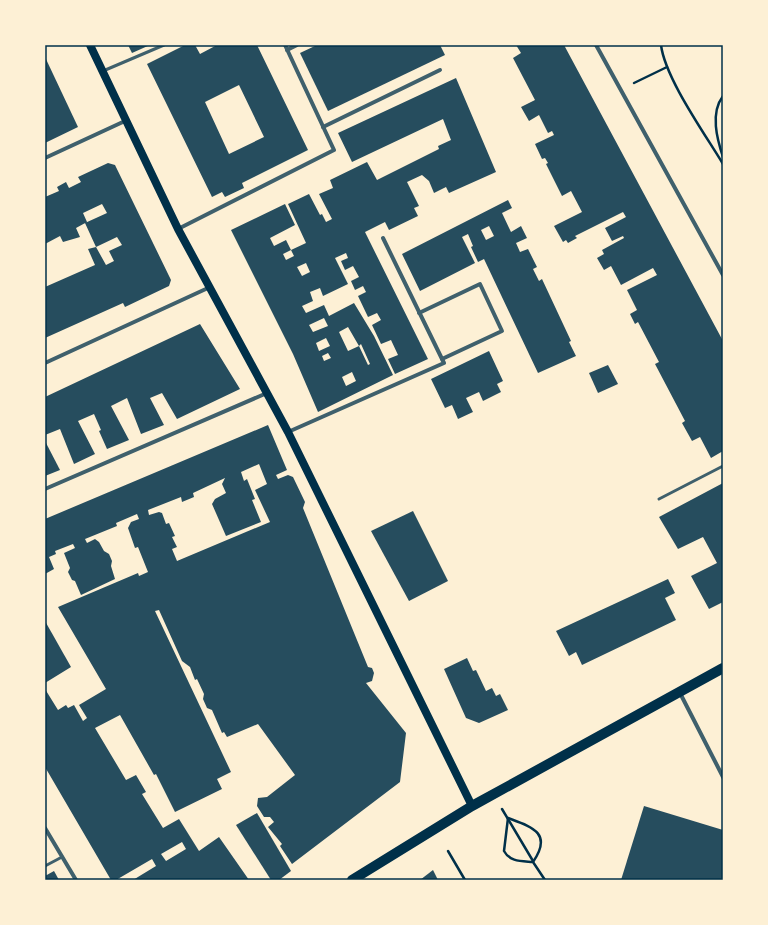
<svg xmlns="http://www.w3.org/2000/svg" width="768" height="925" viewBox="0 0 768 925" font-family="'Sofia Sans Condensed',sans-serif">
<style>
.building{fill:#264d5e;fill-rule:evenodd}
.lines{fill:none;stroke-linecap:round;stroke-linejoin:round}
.path{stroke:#003049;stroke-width:2.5}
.service{stroke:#3f606c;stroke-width:3}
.minor{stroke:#3f606c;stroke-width:4}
.secondary{stroke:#003049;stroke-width:8}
.primary{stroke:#003049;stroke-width:10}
.neatline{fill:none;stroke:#003049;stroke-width:1.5}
</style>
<rect width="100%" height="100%" fill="#fdf0d5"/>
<g class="building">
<polygon points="128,45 150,45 132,53"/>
<path d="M185,45H195L200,54L217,45H257L308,150L242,183L244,188L225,197L222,192L212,197L147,64ZM239,85L264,137L229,154L205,102Z"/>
<polygon points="317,45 440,45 445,55 328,111 300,53"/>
<polygon points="516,45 564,45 723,341 723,451 711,458 700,437 692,441 682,423 685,421 655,364 659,362 638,322 635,324 630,314 637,310 627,290 657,275 653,268 621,285 611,266 604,270 597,258 604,254 602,250 624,238 623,236 612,241 605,228 626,217 623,212 575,236 577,238 568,243 566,240 563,242 554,226 582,212 571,191 562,196 546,164 548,163 545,158 542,159 535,144 554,135 552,131 548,133 539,115 529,121 521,107 535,100 513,58 521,53"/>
<polygon points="45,57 78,127 45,143"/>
<path d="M456,78L496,172L449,193L446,187L434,193L429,181L422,175L407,182L419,206L414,208L418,216L389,230L385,222L365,232L428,359L395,374L388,359L398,355L391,340L381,344L372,325L381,320L377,313L368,317L358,296L366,292L363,286L355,290L351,281L359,277L353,266L345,270L341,261L348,258L346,253L335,258L348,284L323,296L320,288L310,292L313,301L302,306L306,313L324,305L329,316L354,303L374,336L393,375L318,412L293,354L231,230L285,204L295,225L270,238L274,246L286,240L291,250L283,254L286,260L294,256L291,250L306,243L288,204L309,194L320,215L322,214L326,222L332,219L319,194L333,188L330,180L367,162L377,180L439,149L438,146L451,140L443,119L352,162L338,133ZM306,263L310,272L302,276L297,267ZM324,318L328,326L313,332L309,325ZM348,327L359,346L361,344L370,364L368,365L359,346L348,351L339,332ZM326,338L330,346L319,351L316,343ZM328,353L331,358L324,361L322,356ZM352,372L356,381L346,386L342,377Z"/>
<polygon points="108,163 115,165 171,280 169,286 125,307 123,303 45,338 45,287 95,265 88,249 96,247 106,265 114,261 109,251 122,245 117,237 96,247 85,223 107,213 102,204 83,213 87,222 76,228 80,237 63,242 60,236 45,244 45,197 59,191 57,187 66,182 69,188 81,182 78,177"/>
<path d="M508,200L512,208L502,213L511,232L521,226L527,238L516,243L520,252L528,249L537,267L533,269L539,281L542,279L571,341L569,342L576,356L538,373L484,259L478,262L471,247L473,246L468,234L462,237L475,263L420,291L402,254ZM489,226L494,236L486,240L481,230Z"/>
<polygon points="200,324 240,389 177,419 162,393 150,398 164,425 141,434 127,398 111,406 129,440 107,449 99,431 101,430 94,414 78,421 95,454 74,464 60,429 45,435 45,397"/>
<polygon points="489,351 503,381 497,384 501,392 483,401 479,392 466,398 473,412 458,419 452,405 445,408 431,379"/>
<polygon points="608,365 618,384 598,393 589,373"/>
<path d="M268,425L287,470L276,475L278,479L288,475L293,477L305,502L303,508L368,667L372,668L374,673L372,681L366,683L406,733L400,782L292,864L280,846L282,844L268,827L274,822L270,817H264L257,806L258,798L267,797L295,775L258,724L227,737L224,732L222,733L212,710L207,708L203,699L204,694L197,679L195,680L190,667L182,661L159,610L155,611L231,772L217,779L222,789L175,812L156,774L154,775L120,715L95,728L126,780L136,775L146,792L142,794L163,828L179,819L199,851L219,837L249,880H133L156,866L152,859L116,880H111L45,767V689L58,710L66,705L68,708L74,705L83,721L87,718L79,705L106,689L58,607L138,573L139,576L148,572L138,547L135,548L128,528L131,522L139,519L137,514L116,523L117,526L85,539L87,543L95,539L99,542L104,551L109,554L112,561L111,566L115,579L81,595L75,581L72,580L68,572L70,568L64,553L75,548L73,544L55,551L56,554L49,557L54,569L45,574V519ZM259,464L267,484L255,490L270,522L177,561L172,549L177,547L172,537L175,536L169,523L166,524L162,513L159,512L149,515L148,510L181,497L182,502L194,497L193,493L225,478L222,484L226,493L215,499L212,504L226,536L261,522L252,500L255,499L247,479L244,481L241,472ZM182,842L186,849L166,861L161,854Z"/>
<polygon points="45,441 60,470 45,476"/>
<polygon points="723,483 723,602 709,609 691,576 717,563 703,537 678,549 659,517"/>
<polygon points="413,511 448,581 409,601 371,531"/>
<polygon points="668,579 675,593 665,598 676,620 582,665 576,652 569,656 556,631"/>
<polygon points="45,621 71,667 45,683"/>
<polygon points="467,658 473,671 476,670 486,691 492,688 496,696 500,694 508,710 479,723 466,718 444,669"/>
<polygon points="644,806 723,830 722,880 621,880"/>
<polygon points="257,813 291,871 279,880 271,880 236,825"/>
<polygon points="433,870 438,880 420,880"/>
<polygon points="54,871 59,880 45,880 45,876"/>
</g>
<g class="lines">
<g class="path">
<path d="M661,45C665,78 705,134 723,164"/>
<polyline points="634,83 667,67"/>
<path d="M723,96C710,113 717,139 723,157"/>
<polyline points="502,809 533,861"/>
<polyline points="448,851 465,880"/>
<path d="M533,862C521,861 510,862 504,851L508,818C532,827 553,833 533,862L545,880"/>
</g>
<g class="service">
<polyline points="103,71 164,45"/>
<polyline points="659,499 723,466"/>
<polyline points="45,866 62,857"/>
</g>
<g class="minor">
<polyline points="596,45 723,275"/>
<polyline points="287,50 297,45"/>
<polyline points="323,127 440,70"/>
<polyline points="45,158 125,121"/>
<polyline points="178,229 334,150 285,45"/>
<polyline points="419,313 480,284 502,331 442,359"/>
<polyline points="45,363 208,288"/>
<polyline points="288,432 444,363 383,238"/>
<polyline points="45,489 267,393"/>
<polyline points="680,693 723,777"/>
<polyline points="45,828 76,880"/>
</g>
<polyline class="secondary" points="90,45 178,229 288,432 472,806"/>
<polyline class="primary" points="352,880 472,806 723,668"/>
</g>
<rect width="768" height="925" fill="none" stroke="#fdf0d5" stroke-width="92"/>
<rect x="46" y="46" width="676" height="833" class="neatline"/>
</svg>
